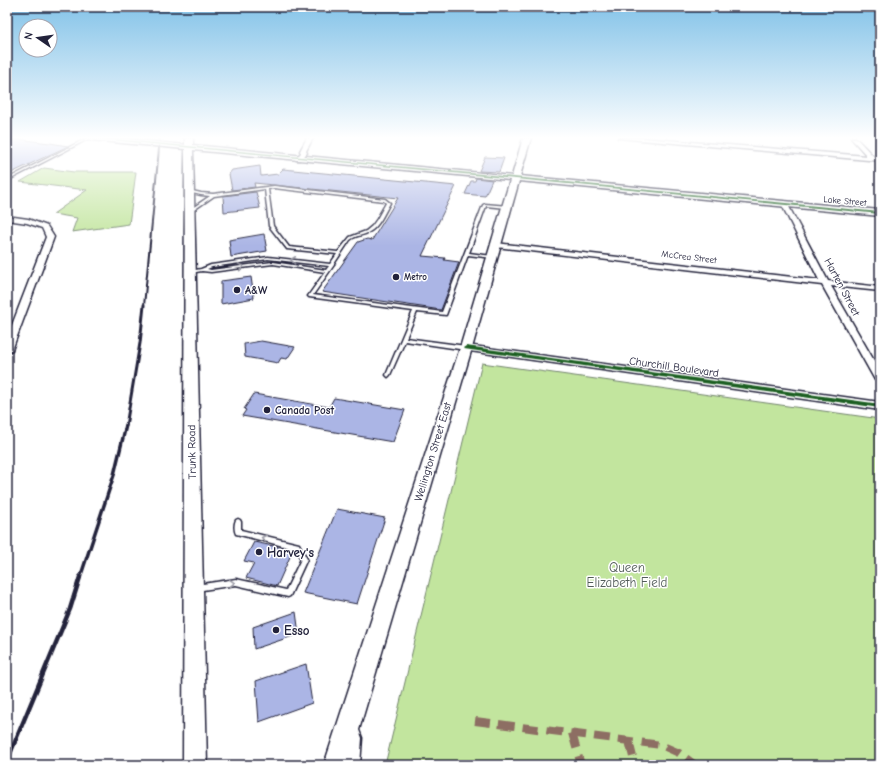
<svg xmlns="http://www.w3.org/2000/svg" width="887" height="772" viewBox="0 0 887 772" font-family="'Comic Neue',sans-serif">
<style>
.green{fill:#c2e59e;stroke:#72846c}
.building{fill:#abb5e5;stroke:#22223b}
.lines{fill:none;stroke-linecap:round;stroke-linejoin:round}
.lane-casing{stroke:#22223b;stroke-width:3}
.street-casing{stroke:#22223b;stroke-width:3}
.secondary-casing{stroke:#22223b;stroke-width:3}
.lane{fill:#fff;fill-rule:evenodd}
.street{fill:#fff;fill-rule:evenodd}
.secondary{fill:#fff;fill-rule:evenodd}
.rail-far3{stroke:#22223b;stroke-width:2}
.rail-far2{stroke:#22223b;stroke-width:3}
.rail-far1{stroke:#22223b;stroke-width:3.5}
.rail{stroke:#22223b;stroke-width:4.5}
.quiet{stroke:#8d6e63;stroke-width:8;stroke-dasharray:16 8;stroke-linecap:butt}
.cycleway-casing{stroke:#fff;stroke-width:2}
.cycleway{fill:#1b5e20;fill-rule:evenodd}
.oneway{stroke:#9c9ca7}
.poi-dot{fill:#22223b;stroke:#fff;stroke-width:1.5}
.labels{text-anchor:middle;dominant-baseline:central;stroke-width:3;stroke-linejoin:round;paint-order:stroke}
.far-street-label{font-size:9px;fill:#22223b;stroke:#fff}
.far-poi-label{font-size:9px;font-weight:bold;fill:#22223b;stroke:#fff;text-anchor:start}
.street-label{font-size:11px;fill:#22223b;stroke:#fff}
.poi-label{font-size:11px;font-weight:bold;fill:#22223b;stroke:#fff;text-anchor:start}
.near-poi-label{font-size:13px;font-weight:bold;fill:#22223b;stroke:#fff;text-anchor:start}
.near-park-label{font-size:13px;fill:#525c59;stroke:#fff}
</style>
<rect width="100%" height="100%" fill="#fff"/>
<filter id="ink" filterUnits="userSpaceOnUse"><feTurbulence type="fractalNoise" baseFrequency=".025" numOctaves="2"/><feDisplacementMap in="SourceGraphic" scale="8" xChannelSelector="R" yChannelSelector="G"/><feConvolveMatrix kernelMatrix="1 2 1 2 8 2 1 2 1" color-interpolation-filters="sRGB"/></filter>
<g filter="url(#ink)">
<g class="green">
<polygon points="44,168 74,172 136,172 129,224 72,232 77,218 53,214 87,190 20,182"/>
<polygon points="482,363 880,419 880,765 385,765"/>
</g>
<g class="building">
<polygon points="17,139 50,143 68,146 7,175 7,143"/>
<polygon points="485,157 504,158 499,172 479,171"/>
<polygon points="260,166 261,176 278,174 283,169 456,186 422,256 445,258 444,260 459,262 441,310 322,292 358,242 367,239 372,240 398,198 254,183 255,187 232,190 229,174 232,170"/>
<polygon points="476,178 492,180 485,196 465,194 471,181 475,181"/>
<polygon points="256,192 260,208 224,212 223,196"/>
<polygon points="264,234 267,251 231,257 229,240"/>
<polygon points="251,277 254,298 221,304 221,281"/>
<polygon points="261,341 295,347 287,359 281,358 278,363 245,357 244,344"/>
<polygon points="254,394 329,407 334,398 405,410 393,442 242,416 246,410 244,409"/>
<polygon points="337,509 385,518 357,604 303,593"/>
<polygon points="254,542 293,550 277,586 246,578 254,563 244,561"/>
<polygon points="296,612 299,634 254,649 253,627"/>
<polygon points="306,664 312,703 259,722 256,681"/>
</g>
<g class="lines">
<g class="lane-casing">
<g id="lane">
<polygon points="87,138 90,138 7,181 7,179"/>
<path d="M274,186L385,199L390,203C384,213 379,227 369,232C363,236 356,235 350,240L334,264V265L313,295L442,312L483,205L485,204L508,206L509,207L507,208L486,206L469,253L492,256H493V258L468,255L446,315L417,312L406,338L466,346L468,348V349L466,350L405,341L390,375L388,377L386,375L413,311L309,297L308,296L325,272L273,264L211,272L202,271L190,273V271L201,269L211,265L268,257L330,264L337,254L287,249L269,226L265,189L214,196L191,212L188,211L210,196L201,195L188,192V190L201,193L213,194ZM274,188L384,201L386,203L377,219L372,226L366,231L350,237L338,252L289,247L273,226L268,189ZM268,259L329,266L326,270L273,262L211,270L207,269L212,267Z"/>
<path d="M238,519L240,520L241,522V530L299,544L307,559L290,596L288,597L236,585L196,591L194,590L193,588L194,586L196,585L236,579L286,590L301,559L295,549L236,534C234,530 234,524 236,520Z"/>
</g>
</g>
<g class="street-casing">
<g id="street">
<polygon points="307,138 313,138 306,151 307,153 300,160 296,160 295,159 301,153 300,151"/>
<polygon points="618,138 642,138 867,156 851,138 856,138 874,157 880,157 880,161"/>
<polygon points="785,203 788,205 828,281 880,287 880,291 831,286 880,371 880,383 875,380 822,285 496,247 492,245 496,243 819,280 782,205"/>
<polygon points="7,216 28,219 47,226 54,237 12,350 7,353 7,338 46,237 42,228 27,223 7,220"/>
<polygon points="466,345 880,402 880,410 463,350 461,348 463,346"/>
</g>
</g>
<g class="secondary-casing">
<polygon id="secondary" points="87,138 116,138 185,145 185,138 193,138 193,145 512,176 523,138 531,138 520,176 880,210 880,216 519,181 472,348 359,730 362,738 360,765 324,765 460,348 510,180 193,150 207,765 183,765 185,149 91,140"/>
</g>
<use href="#lane" class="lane"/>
<use href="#street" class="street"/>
<use href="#secondary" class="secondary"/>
<polyline class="rail-far3" points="144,306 160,138"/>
<polyline class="rail-far2" points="126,426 140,343 144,305"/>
<polyline class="rail-far1" points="80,578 114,475 126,425"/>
<polyline class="rail" points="7,761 70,609 80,577"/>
<g class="quiet">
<polyline points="475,721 661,745 679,753 695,765"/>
<polyline points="572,733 581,765"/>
<polyline points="629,741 635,765"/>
</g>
<g class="cycleway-casing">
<g id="cycleway">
<polygon points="90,138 103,138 880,212 880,214"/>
<polygon points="466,346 880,404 880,408 464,349 463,348"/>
</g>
</g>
<use href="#cycleway" class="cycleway"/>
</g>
<defs><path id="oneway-chevron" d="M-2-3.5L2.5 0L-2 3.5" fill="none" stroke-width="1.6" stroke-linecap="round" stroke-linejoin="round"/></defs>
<g class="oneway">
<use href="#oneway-chevron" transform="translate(293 260) rotate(-174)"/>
<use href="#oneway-chevron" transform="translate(241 267) rotate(-9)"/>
<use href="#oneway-chevron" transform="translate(264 538) rotate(-167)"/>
<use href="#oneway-chevron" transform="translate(232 583) rotate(-4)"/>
</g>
</g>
<linearGradient id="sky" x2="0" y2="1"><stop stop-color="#82c2e8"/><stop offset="0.56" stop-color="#fff"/><stop offset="1" stop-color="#fff" stop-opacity="0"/></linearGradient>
<rect width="887" height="246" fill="url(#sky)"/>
<g class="poi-dot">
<circle cx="396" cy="277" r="4"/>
<circle cx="237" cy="290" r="4"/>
<circle cx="267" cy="410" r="4"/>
<circle cx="259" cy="552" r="4"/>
<circle cx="276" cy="630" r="4"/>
</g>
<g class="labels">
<g class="far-street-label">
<text transform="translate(845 201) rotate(5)">Lake Street</text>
<text transform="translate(689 257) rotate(7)">McCrea Street</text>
</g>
<g class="far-poi-label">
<text x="404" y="277">Metro</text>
</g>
<g class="street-label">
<text transform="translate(842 287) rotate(62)">Harten Street</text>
<text transform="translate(674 367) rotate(8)">Churchill Boulevard</text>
<text transform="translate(192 452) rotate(-91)">Trunk Road</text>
<text transform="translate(433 452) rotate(-73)">Wellington Street East</text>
</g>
<g class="poi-label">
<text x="245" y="290">A&amp;W</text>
<text x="275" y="410">Canada Post</text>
</g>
<g class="near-poi-label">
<text x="267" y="552">Harvey's</text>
<text x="284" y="630">Esso</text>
</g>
<g class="near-park-label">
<text x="627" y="567">Queen<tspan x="627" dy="15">Elizabeth Field</tspan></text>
</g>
</g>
<rect width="887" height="772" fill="none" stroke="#fff" stroke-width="24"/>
<rect x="12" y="12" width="863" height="748" fill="none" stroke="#22223b" stroke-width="1.5" filter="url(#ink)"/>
<g transform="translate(38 38) rotate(283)"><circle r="19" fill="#ffffff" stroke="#a7a7b1"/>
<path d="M0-3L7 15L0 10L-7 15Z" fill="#22223b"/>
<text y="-6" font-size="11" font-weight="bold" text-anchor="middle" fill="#22223b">N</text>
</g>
</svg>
